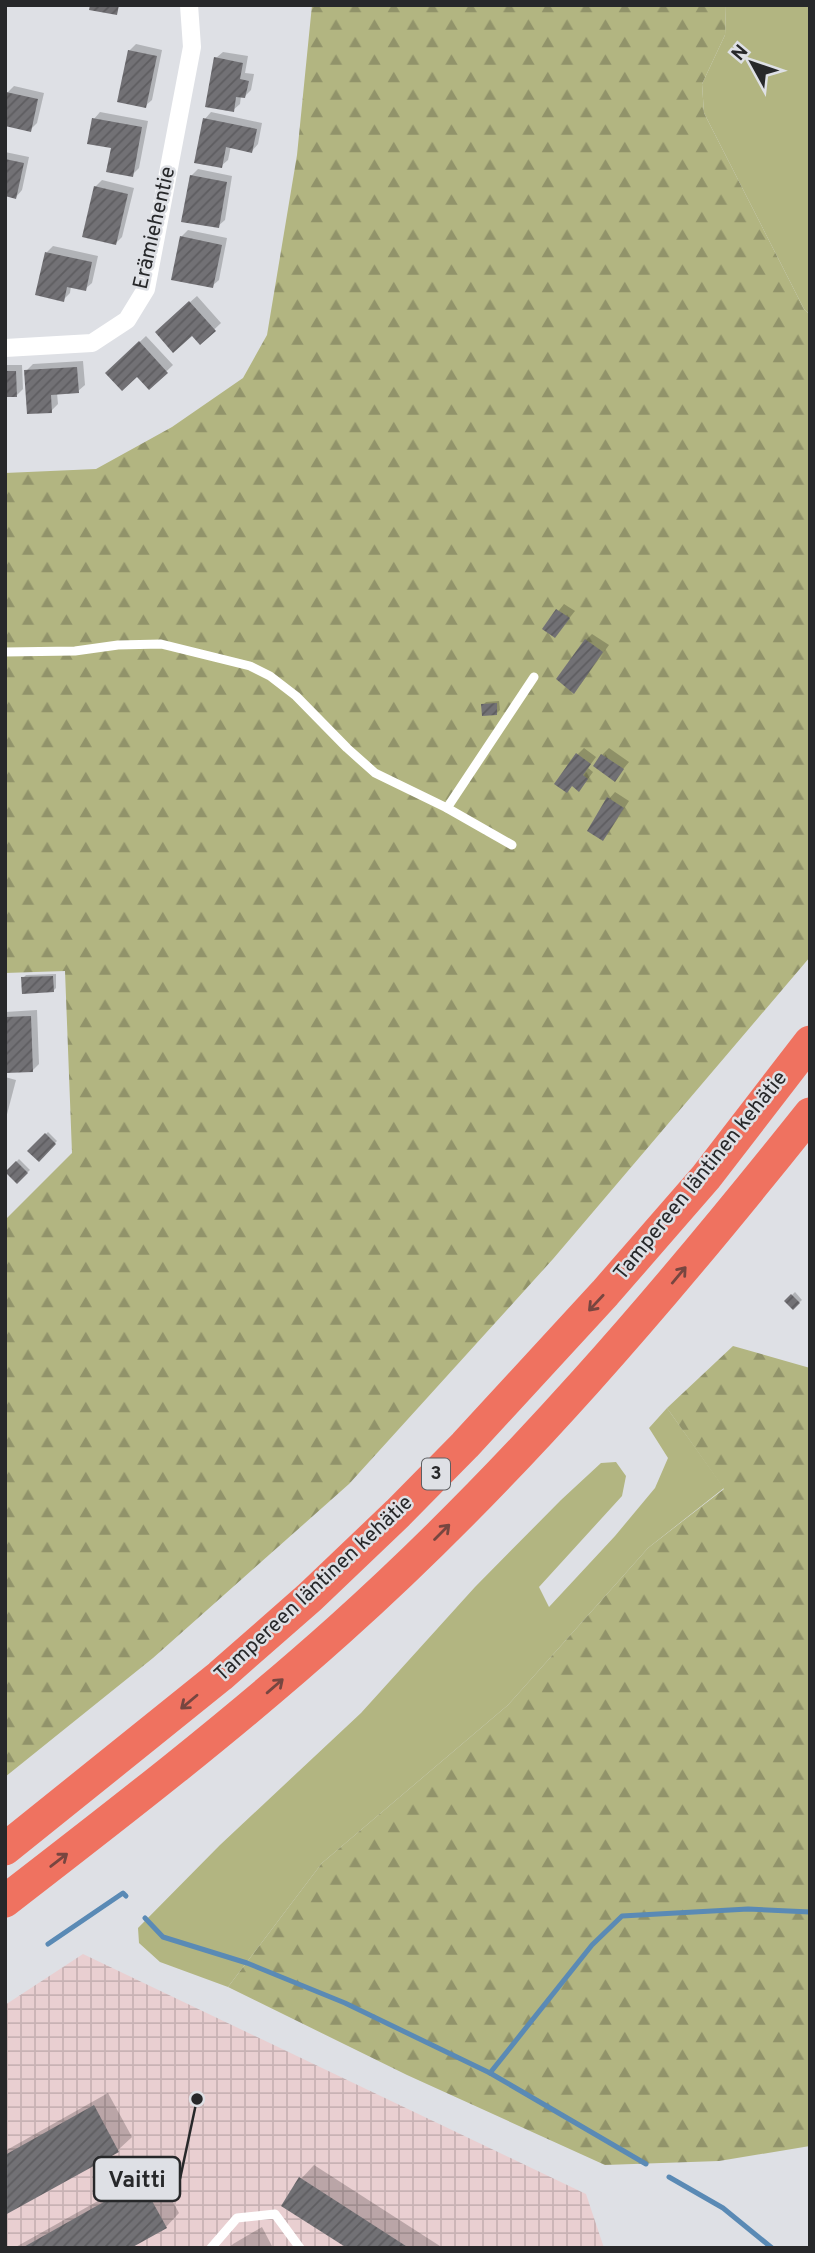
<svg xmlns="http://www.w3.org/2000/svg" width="815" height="2253" viewBox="0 0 815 2253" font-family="Overpass,sans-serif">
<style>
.industrial{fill:url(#industrial-grid)}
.grass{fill:#b2b581}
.forest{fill:url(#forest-firs)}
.shadow{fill:#0003}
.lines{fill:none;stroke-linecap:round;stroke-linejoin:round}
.stream{stroke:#5a8ab5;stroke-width:5}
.building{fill:url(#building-hatch)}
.service{stroke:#fff;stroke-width:9}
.minor{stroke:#fff;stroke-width:18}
.motorway{stroke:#ef7260;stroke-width:33}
.oneway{stroke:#774640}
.labels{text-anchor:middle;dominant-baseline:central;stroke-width:5;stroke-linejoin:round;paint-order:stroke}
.shield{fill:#dee0e5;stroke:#5e5f62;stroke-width:2}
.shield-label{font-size:19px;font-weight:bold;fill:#27282a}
.street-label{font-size:21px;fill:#27282a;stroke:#dee0e5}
.leader{fill:none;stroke:#27282a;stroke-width:2.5}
.callout-dot{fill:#27282a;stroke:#dee0e5;stroke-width:2.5}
.callout{fill:#dee0e5;stroke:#27282a;stroke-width:2.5}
.callout-label{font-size:23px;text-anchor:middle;font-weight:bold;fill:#27282a}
</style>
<defs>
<pattern id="industrial-grid" width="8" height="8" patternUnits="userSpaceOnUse" patternTransform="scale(1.75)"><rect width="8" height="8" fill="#e9cfd1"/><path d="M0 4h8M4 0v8" fill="none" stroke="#c8b2b4"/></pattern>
<pattern id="forest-firs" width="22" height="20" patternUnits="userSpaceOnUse" patternTransform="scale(1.75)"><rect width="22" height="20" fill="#b2b581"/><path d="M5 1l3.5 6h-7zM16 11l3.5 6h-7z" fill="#91936a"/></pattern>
<pattern id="building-hatch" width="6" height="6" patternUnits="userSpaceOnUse" patternTransform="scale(1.75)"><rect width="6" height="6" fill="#727175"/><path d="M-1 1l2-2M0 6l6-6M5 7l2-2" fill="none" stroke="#5e5d60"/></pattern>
</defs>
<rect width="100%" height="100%" fill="#dee0e5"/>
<polygon class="industrial" points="83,1954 586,2194 604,2248 5,2248 5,2005"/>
<g class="grass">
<polygon points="726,5 810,5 810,315 804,309 704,113 702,84 725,35"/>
<polygon points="667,1408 724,1488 648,1548 508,1705 322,1863 228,1987 160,1962 139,1943 138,1928 220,1845 361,1713 475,1587 561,1500 601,1463 616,1462 626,1476 622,1496 539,1587 549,1607 615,1536 655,1488 668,1458 649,1428"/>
</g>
<g class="forest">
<polygon points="312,5 726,5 725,35 702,84 704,113 804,309 810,315 810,957 553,1259 349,1484 153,1658 5,1777 5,1220 72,1153 65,971 5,973 5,473 96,469 172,427 243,378 267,335 297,155"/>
<polygon points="733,1346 810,1368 810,2146 719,2161 605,2165 407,2075 228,1987 322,1863 508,1705 648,1548 724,1489 667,1408"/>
</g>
<g class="shadow">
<polygon points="136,44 162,50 152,100 145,106 129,51"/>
<polygon points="223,52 248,56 245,73 254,74 251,90 244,97 241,96 240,104 233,110 216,58"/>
<polygon points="14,86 44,93 37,123 30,130 5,124 5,102 7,93"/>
<polygon points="100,112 148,121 139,168 132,175 94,119"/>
<polygon points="211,112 262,123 258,144 252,151 231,146 228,160 221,166 205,119"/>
<polygon points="5,152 29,157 22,190 16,197 5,194"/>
<polygon points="198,169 232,176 225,220 218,226 191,176"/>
<polygon points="102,180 134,188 122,237 116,243 95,187"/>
<polygon points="188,230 227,238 219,280 212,286 181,237"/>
<polygon points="53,246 98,256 92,283 85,289 71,286 70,293 63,300 47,252"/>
<polygon points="197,296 221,323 200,343 192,334 164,325"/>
<polygon points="146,336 173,365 149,388 137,375 107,373"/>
<polygon points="83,361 85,385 78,391 57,393 58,404 51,411 26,371 33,364"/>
<polygon points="5,365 22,365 23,389 16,396 5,396"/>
<polygon points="564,604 575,611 555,636 545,628"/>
<polygon points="592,634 609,645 580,685 586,640"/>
<polygon points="499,701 500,710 497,713 483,705 486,702"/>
<polygon points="584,748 596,757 588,768 593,772 585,783 578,754"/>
<polygon points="609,748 629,762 615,779 602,755"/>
<polygon points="615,792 629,801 609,832 603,839 609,799"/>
<polygon points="56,974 56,988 53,991 23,978 26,975"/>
<polygon points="37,1010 39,1064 33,1070 5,1072 5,1012"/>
<polygon points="5,1077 16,1080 5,1122"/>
<polygon points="48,1132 57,1141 39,1159 30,1150"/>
<polygon points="19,1159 30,1170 17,1182 7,1172"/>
<polygon points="795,1292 802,1300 793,1308 786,1301"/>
<polygon points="108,2093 132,2137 118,2150 5,2213 5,2151"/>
<polygon points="314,2165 443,2248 350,2248 301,2179"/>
<polygon points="155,2169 179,2213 166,2227 128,2248 14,2248"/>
<polygon points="262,2227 273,2248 229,2248 233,2244"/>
</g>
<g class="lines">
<g class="stream">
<polyline points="145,1918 163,1937 247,1963 345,2003 490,2073 646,2164"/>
<polyline points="48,1944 123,1893 126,1896"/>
<polyline points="490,2073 592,1945 622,1916 748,1909 810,1912"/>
<polyline points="669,2177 723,2208 772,2248"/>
</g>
</g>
<g class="building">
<polygon points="90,5 119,5 117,15 89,10"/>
<polygon points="128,50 157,56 146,108 117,102"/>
<polygon points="214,57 243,63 240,79 249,81 245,98 236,97 234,112 205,107"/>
<polygon points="6,92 38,99 31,132 5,126"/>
<polygon points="92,118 142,127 133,177 106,172 111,148 87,144"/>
<polygon points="203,118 257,129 252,153 226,147 222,168 194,163"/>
<polygon points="5,159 24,163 16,199 5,196"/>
<polygon points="190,175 227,182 219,228 181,222"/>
<polygon points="94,186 128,194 116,245 82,237"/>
<polygon points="180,236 222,245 213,288 171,280"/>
<polygon points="45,252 92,262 86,291 67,287 64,302 35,295"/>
<polygon points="189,301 216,331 200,345 192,336 173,353 155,332"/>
<polygon points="139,341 168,373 149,390 137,377 122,391 105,373"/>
<polygon points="77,367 79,393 51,395 52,413 27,414 24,370"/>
<polygon points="5,371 16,371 17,397 5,397"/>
<polygon points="556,609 570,618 555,638 542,629"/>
<polygon points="585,639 603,652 574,694 556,679"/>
<polygon points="497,703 497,715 482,716 481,704"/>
<polygon points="576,753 591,764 583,775 588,779 579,792 572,786 567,793 554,784"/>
<polygon points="601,754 624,769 615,782 593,766"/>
<polygon points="607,797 624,808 603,841 587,831"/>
<polygon points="53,976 54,992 22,994 21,977"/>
<polygon points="31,1016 33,1072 5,1073 5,1017"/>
<polygon points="45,1133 56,1144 39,1162 27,1151"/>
<polygon points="16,1161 28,1173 17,1184 5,1172"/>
<polygon points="791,1294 800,1303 793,1310 784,1301"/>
<polygon points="94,2105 119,2152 5,2215 5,2155"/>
<polygon points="299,2177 409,2248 347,2248 281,2206"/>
<polygon points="141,2181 167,2228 131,2248 22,2248"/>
</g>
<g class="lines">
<g class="service">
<polyline points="5,652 75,651 118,645 161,644 250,666 270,676 296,696 347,748 375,773 447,808 512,845"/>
<polyline points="447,808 534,677"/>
<polyline points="211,2248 237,2218 275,2214 300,2248"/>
</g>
<polyline class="minor" points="5,348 92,343 127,320 146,289 192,47 189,5"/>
<g class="motorway">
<polyline points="5,1849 220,1676 310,1597 398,1513 465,1445 605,1293 706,1177 810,1042"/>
<path d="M5,1901C119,1813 233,1725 340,1629C513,1474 665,1296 810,1114"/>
</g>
</g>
<defs><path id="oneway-shaft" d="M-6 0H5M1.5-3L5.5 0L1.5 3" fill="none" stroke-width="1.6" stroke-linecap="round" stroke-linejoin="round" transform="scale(1.75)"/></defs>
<g class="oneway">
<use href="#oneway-shaft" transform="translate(679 1275) rotate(-50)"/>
<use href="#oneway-shaft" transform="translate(596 1303) rotate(133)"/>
<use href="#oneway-shaft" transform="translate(442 1532) rotate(-45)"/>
<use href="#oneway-shaft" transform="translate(275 1686) rotate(-41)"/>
<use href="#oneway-shaft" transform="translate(189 1702) rotate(140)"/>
<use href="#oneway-shaft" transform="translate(59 1860) rotate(-38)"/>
</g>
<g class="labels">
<rect class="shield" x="422" y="1458.5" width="28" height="31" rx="5"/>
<g class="shield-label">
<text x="436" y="1474">3</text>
</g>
<g class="street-label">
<text transform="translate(155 228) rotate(-77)">Erämiehentie</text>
<text transform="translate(701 1176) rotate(-51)">Tampereen läntinen kehätie</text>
<text transform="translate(314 1589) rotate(-43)">Tampereen läntinen kehätie</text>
</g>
</g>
<path class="leader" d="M197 2099L180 2179"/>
<circle class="callout-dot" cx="197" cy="2099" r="7"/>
<rect class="callout" x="94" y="2157" width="86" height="44" rx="7"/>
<g class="callout-label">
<text x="137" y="2187">Vaitti</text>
</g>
<rect width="815" height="2253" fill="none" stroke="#27282a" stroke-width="14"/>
<g transform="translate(752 63) rotate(310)" stroke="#dee0e5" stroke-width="5" paint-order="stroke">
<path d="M0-5L12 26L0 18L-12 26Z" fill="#27282a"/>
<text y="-10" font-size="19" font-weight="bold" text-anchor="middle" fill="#27282a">N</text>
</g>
</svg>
